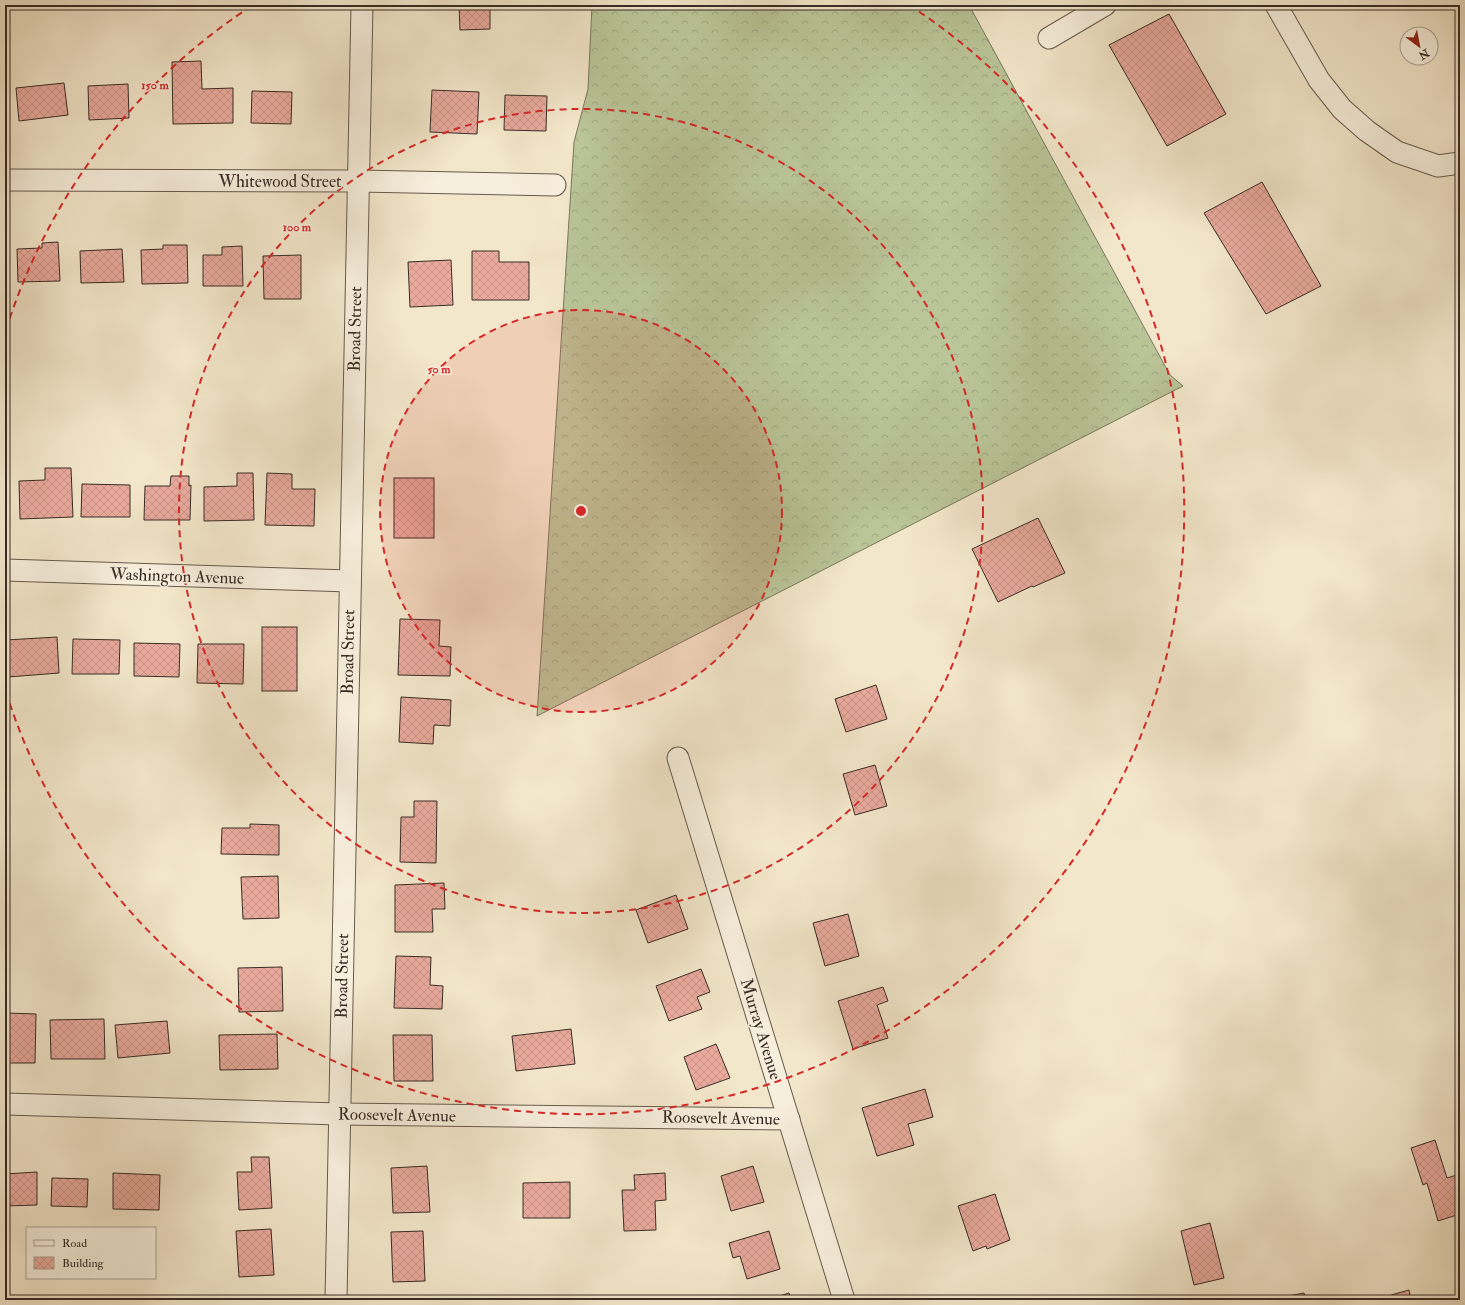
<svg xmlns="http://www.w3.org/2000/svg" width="1465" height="1305" viewBox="0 0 1465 1305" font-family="'IM FELL Double Pica',serif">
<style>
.forest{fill:url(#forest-crowns);stroke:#79785f}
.building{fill:url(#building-cross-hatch);stroke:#382c26}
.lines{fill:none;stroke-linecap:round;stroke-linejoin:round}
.minor-casing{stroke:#675b4f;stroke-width:23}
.minor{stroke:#f7efdd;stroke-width:21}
.ring{fill:none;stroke:#d62828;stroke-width:2;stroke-dasharray:7 5}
.labels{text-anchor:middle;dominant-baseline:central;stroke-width:3;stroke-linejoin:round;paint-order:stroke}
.street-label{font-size:17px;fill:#382c26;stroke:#f7efdd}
.centre{fill:#d62828;stroke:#f7efdd;stroke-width:2}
.ring-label{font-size:12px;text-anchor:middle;font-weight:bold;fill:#d62828;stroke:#f7efdd;stroke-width:3;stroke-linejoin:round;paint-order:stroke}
</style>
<defs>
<pattern id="forest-crowns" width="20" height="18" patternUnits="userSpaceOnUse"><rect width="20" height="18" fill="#bac598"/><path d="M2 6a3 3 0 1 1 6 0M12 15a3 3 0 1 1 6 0" fill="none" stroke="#a1a983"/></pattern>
<pattern id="building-cross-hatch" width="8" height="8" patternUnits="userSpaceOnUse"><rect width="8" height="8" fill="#eaab9e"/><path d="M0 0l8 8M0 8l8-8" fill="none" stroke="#c99388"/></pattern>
</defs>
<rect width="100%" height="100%" fill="#f3e7cb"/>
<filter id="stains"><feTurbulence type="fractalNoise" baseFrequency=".005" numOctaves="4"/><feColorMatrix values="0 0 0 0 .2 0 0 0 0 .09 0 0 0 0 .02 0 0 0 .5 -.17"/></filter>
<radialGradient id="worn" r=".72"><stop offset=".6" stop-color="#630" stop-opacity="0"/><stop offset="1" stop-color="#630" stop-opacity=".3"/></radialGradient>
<polygon class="forest" points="592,5 969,5 1170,375 1183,386 537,716 574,142 588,89"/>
<g class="building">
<polygon points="253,5 289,5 253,8"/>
<polygon points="459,5 490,5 490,29 460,30"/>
<polygon points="1169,14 1226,114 1167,146 1109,45"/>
<polygon points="201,61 202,89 233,88 233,123 173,124 172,62"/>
<polygon points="64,83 68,115 19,121 16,88"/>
<polygon points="128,84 129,118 89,120 88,86"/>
<polygon points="432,90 479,92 477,134 430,132"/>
<polygon points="252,91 292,92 291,124 251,123"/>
<polygon points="505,95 547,96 546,131 504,130"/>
<polygon points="1262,182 1321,286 1266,314 1204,213"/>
<polygon points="58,242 60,281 18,282 17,249 42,248 42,243"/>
<polygon points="163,245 187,245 188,283 142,284 141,250 163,249"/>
<polygon points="242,246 243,286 203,286 203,255 222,255 222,247"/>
<polygon points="122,249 124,282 81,283 80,251"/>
<polygon points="472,251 499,251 499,262 529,262 529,300 472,300"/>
<polygon points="301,255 301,299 264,299 263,256"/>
<polygon points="451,260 453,305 410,307 408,262"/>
<polygon points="45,468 71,468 73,517 20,519 19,481 45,480"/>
<polygon points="237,473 253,473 254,520 204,521 204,487 237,486"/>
<polygon points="267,473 292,474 292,489 315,489 314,526 265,525"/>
<polygon points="171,476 189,476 189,486 191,485 190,520 144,520 145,486 170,486"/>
<rect x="394" y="478" width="40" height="60"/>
<rect x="5" y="482" width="4" height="33"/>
<polygon points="82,484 130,485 130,517 81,517"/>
<polygon points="1038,518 1065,573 1033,587 1032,586 998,602 972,549"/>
<polygon points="400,619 440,620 439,646 451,647 450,676 398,675"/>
<rect x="262" y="627" width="35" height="64"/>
<polygon points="57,637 59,673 8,677 6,640"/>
<polygon points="73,639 120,640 119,674 72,674"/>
<polygon points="134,643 180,644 179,677 134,676"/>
<polygon points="198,644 244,644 243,684 197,683"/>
<polygon points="876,685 887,719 846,732 835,699"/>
<polygon points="401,697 451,700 450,726 434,725 433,744 399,742"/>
<polygon points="875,765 887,806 855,815 843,774"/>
<polygon points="414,801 437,801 436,863 400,862 401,817 414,817"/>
<polygon points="250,824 279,825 279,855 221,854 222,828 250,828"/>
<polygon points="278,876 279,918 243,919 241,877"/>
<polygon points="444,883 445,909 432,909 433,932 395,932 395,885"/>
<polygon points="676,895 688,929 648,943 636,910"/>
<polygon points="848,914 859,956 825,966 813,923"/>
<polygon points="396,956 431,957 430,985 443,986 442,1009 394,1008"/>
<polygon points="282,967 283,1011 239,1012 238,968"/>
<polygon points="701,969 710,992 697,997 702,1009 669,1021 656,986"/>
<polygon points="883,987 888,1001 877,1005 888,1038 853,1049 838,1001"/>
<polygon points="5,990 6,990 6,1013 36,1014 35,1063 5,1063"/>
<polygon points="104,1019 105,1059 51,1059 50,1020"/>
<polygon points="167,1021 170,1053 118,1058 115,1025"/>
<polygon points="571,1029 575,1064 516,1071 512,1036"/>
<polygon points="277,1034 278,1069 220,1070 219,1035"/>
<polygon points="393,1035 432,1035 433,1081 394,1081"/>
<polygon points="716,1044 730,1078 696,1090 684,1057"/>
<polygon points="925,1089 933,1117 908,1124 914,1145 877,1156 862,1108"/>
<polygon points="1435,1140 1447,1178 1460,1174 1460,1214 1438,1221 1427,1183 1423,1185 1411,1148"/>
<polygon points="251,1157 269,1157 272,1208 239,1210 237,1172 252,1172"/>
<polygon points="427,1166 430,1212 393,1213 391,1168"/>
<polygon points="753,1166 764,1202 731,1211 721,1176"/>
<polygon points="37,1172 37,1205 5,1206 5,1174"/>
<polygon points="113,1173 160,1175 159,1210 113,1209"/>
<polygon points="665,1173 666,1200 655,1201 656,1230 624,1231 622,1190 635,1190 634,1175"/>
<polygon points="52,1178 88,1179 87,1207 51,1206"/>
<polygon points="570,1182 570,1218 523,1218 523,1183"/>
<polygon points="995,1194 1010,1240 987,1249 986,1246 973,1251 958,1206"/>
<polygon points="1210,1223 1224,1278 1194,1285 1181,1231"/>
<polygon points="271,1229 274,1275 239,1277 236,1231"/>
<polygon points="423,1231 425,1281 393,1282 391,1232"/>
<polygon points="769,1231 780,1269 747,1279 740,1256 733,1258 729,1243"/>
<polygon points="1409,1290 1411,1300 1392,1300 1391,1295"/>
<polygon points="789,1293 791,1300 767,1300"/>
<polygon points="1304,1293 1306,1300 1273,1299"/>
<polygon points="425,1298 425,1300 381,1300 381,1299"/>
</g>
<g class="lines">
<g class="minor-casing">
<g id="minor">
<polyline points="1276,5 1319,80 1342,109 1367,131 1397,152 1438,166 1460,163"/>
<polyline points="1049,38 1105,5"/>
<polyline points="5,180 359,181 555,185"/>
<polyline points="5,570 350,581"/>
<polyline points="678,758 844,1300"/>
<polyline points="5,1104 339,1114 789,1119"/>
<polyline points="336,1300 362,5"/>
</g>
</g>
<use href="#minor" class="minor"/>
</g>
<circle cx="581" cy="511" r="201" fill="#d62828" fill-opacity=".12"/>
<g class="ring">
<circle cx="581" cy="511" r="201"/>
<circle cx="581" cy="511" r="402"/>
<path d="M6 330A603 603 0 0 1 253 5M909 5A603 603 0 1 1 6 692"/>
</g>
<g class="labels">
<g class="street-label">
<text x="280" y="181">Whitewood Street</text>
<text transform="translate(355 329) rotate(-89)">Broad Street</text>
<text transform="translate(177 576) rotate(2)">Washington Avenue</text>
<text transform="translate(348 652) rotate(-89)">Broad Street</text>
<text transform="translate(342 976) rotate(-89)">Broad Street</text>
<text transform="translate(761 1029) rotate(73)">Murray Avenue</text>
<text transform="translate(397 1115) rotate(1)">Roosevelt Avenue</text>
<text transform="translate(721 1118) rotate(1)">Roosevelt Avenue</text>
</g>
</g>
<circle cx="581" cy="511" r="6" class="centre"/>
<g class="ring-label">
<text x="155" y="89">150 m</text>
<text x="297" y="231">100 m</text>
<text x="439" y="373">50 m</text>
</g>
<rect width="1465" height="1305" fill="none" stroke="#f3e7cb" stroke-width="20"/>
<rect x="6" y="6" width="1453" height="1293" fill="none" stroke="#382c26" stroke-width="2"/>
<rect x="10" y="10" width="1445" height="1285" fill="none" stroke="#382c26"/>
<rect x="26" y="1227" width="130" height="52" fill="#f7efdd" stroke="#aba194"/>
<rect x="34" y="1240" width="20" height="6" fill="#f7efdd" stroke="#aba194"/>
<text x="62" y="1247" font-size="12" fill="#382c26">Road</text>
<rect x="34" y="1257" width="20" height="12" fill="url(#building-cross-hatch)" stroke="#aba194"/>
<text x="62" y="1267" font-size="12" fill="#382c26">Building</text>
<g transform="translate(1419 46) rotate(148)"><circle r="19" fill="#f7efdd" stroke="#aba194"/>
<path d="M0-3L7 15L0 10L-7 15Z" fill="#8f2418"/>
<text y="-6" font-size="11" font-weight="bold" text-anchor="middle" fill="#382c26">N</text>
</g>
<rect width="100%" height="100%" filter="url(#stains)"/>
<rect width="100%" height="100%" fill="url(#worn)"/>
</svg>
